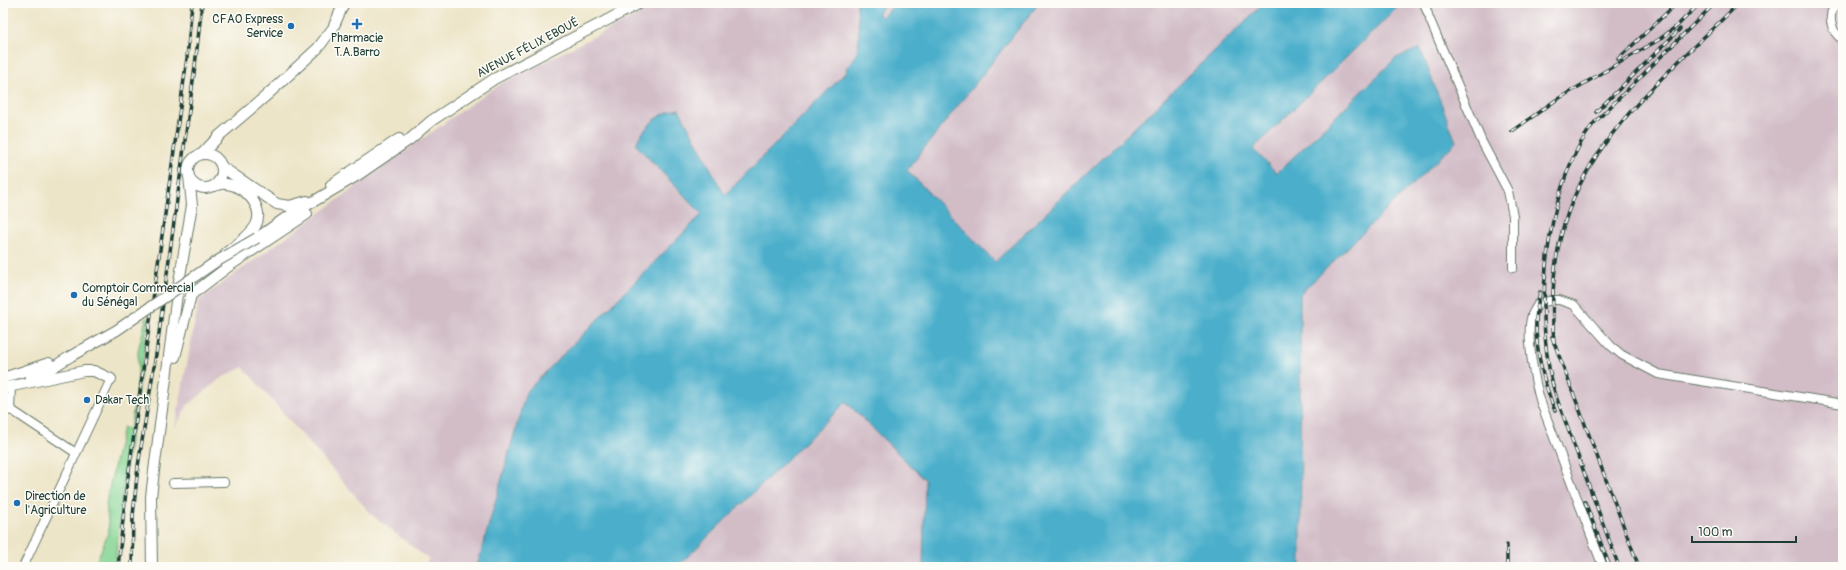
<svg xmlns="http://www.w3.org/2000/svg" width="1846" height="570" viewBox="0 0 1846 570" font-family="Pangolin,sans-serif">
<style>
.industrial{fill:#d2bdc7}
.green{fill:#85d493;stroke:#528864}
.water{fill:#4cafcb;stroke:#367680}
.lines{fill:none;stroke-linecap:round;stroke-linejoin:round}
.minor-casing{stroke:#677868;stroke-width:10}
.tertiary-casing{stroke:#677868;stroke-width:12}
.minor{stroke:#fff;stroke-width:8}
.tertiary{stroke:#fff;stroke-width:10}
.rail-casing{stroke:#1f3d34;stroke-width:3.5}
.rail{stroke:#fdfcf7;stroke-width:2;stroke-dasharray:6;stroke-linecap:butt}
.tertiary-bridge-casing{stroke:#677868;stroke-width:12;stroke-linecap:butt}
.tertiary-bridge{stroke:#fff;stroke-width:10}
.poi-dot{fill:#1f6fb2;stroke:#fdfcf7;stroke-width:1.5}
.labels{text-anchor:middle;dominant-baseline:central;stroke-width:3;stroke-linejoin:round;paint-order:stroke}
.poi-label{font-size:12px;fill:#1f3d34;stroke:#fdfcf7;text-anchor:start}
.street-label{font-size:12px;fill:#1f3d34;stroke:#fdfcf7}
</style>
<rect width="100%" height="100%" fill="#fdfcf7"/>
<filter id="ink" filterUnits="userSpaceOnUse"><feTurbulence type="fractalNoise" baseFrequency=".025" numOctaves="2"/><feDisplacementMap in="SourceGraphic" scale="8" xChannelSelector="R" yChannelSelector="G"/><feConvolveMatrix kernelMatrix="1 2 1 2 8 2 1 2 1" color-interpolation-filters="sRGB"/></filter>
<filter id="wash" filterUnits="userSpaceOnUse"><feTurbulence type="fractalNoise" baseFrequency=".012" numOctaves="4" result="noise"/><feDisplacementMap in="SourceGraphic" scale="16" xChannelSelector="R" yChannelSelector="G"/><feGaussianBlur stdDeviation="0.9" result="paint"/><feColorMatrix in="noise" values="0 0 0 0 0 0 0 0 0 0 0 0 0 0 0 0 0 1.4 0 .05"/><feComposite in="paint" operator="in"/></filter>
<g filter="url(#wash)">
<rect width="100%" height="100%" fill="#ede5c8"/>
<polygon class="industrial" points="661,3 1843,3 1843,567 425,567 428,559 372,515 243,367 221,378 188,405 175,427 199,300 468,106 502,83"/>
<polygon class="green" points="149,317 123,489 115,567 97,567 97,560 109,531 106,503 123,427 130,430 138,379 138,351 146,319"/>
<path class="water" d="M857,3H882V8L878,13L882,17L897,3H1039L907,170L995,262L1264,3H1402L1253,149L1277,173L1396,58L1420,48L1456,142L1300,294L1301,567H923L925,480L846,402L677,567H477L526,392L702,214L637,146V141C648,124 659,112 679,109L724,194H726L847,71L846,68C866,50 857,27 857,3Z"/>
</g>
<g filter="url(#ink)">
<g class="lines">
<g class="minor-casing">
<g id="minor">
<polyline points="1424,3 1428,14"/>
<path d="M1836,3C1827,16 1830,31 1843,40"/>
<polyline points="1430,20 1482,142 1508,191 1513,216 1513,268"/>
<polyline points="3,410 13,411 76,453"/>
<polyline points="10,410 11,386"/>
<polyline points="173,483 224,482"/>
<polyline points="23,567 111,379"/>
<path d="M1603,567L1541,403C1535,383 1525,335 1532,315C1533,312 1536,308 1538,304L1552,300H1559L1574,305L1611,346L1622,355L1658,374L1843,404"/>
</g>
</g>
<g class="tertiary-casing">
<g id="tertiary">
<circle cx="205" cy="171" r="17"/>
<polyline points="202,154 220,135 267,95 318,48 333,28 344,3"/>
<polyline points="222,167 277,204 289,206 307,201"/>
<polyline points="331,185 399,139"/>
<path d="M214,186C217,185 222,183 226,184C244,185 265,207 256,225C250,236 236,245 226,253"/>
<polyline points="257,238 284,219 358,175 409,140 431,121 494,79 640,3"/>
<polyline points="175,357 191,295 229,266 307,214"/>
<polyline points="30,377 47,371 71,356"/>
<polyline points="3,378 49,363"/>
<polyline points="3,388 84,371 94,371 111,379"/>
<polyline points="152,567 151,497 154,471 177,294 192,205 189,176"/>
</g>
</g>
<use href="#minor" class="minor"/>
<use href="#tertiary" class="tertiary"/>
<g class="rail-casing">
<g id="rail">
<polyline points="1618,59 1677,3"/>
<polyline points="1596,112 1680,29"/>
<polyline points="1512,131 1556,100 1660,39 1677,26 1700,3"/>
<path d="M1540,292C1538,303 1536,313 1536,323C1536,354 1544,383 1555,411"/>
<polyline points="1552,337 1639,567"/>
<path d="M1554,343C1550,293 1554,241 1575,195C1608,120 1682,60 1739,3"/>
<polyline points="1585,502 1610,567"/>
<polyline points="118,567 126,491 187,58 192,3"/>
<polyline points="132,567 133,516 138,466 157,348 195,66 202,3"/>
<polyline points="1507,567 1507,545"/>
<path d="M1619,567L1557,399C1531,323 1544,187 1594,123L1715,3"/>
</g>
</g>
<use href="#rail" class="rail"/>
<g class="tertiary-bridge-casing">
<polyline id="tertiary-bridge" points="71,356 117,330 214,263 257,238"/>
</g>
<use href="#tertiary-bridge" class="tertiary-bridge"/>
</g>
</g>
<g class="poi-dot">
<path d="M355 18h4v4h4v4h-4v4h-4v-4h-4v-4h4z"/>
<circle cx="291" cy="26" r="4"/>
<circle cx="74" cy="295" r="4"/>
<circle cx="87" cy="400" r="4"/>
<circle cx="17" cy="503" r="4"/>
</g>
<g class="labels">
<g class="poi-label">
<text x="283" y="19" text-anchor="end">CFAO Express<tspan x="283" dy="14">Service</tspan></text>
<text x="357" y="38" text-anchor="middle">Pharmacie<tspan x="357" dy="14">T.A.Barro</tspan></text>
<text x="82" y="288">Comptoir Commercial<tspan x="82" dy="14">du Sénégal</tspan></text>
<text x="95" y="400">Dakar Tech</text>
<text x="25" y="496">Direction de<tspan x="25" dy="14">l'Agriculture</tspan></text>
</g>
<g class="street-label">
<text transform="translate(528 48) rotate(-28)">AVENUE FÉLIX EBOUÉ</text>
</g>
</g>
<rect width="1846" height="570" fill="none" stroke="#fdfcf7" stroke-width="16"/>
<path d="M1692 536v6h104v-6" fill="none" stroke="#1f3d34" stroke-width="2"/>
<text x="1698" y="536" font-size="12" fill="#1f3d34" stroke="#fdfcf7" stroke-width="3" paint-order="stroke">100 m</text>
</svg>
